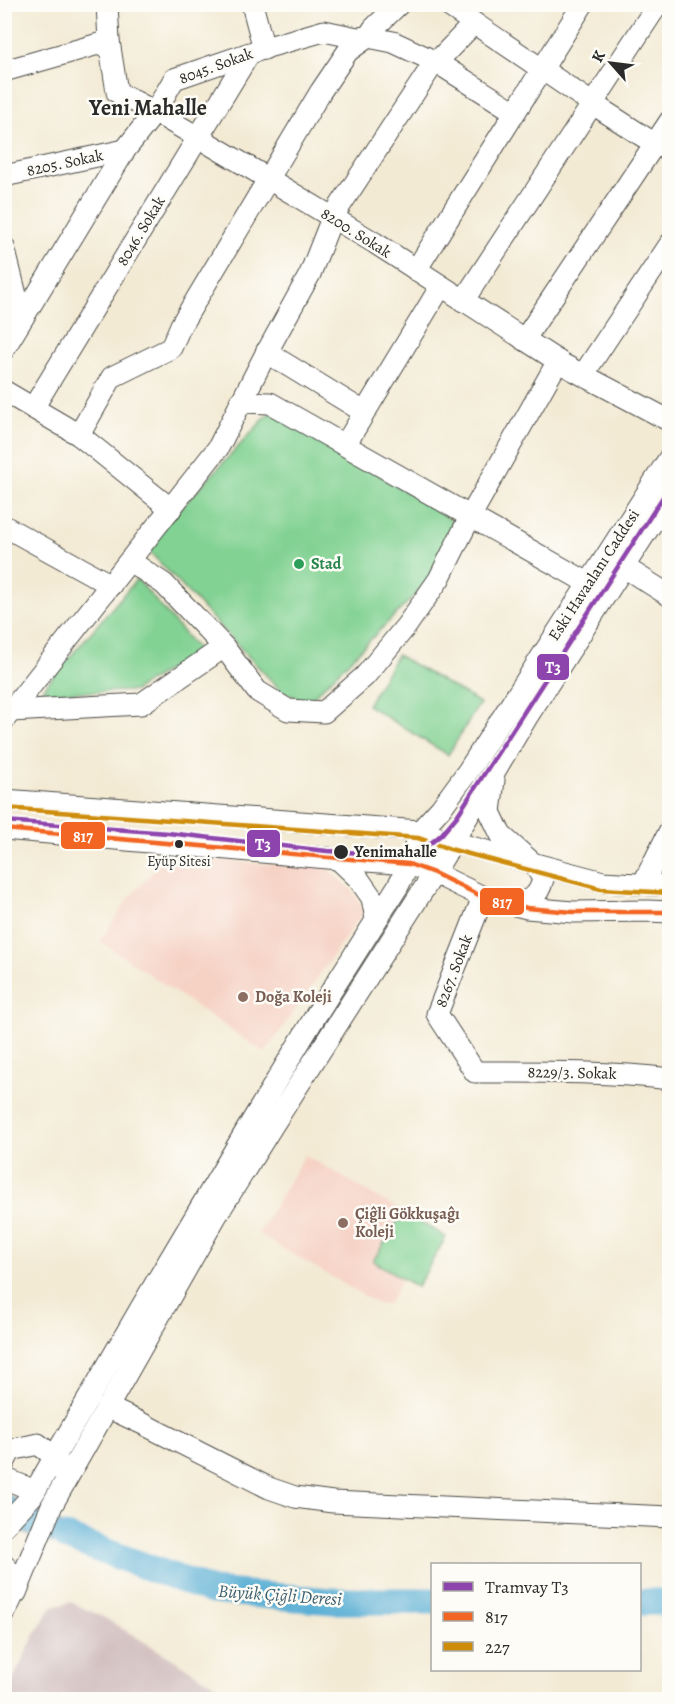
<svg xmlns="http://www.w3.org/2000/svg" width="674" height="1704" viewBox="0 0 674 1704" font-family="Alegreya,serif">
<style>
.built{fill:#f6d2c5}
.industrial{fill:#d1bfbf}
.green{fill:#82d293;stroke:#567e5f;stroke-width:1.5}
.water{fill:#58aed4;stroke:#426c80;stroke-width:1.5}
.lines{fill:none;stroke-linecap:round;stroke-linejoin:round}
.river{stroke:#58aed4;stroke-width:27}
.minor-casing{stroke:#494844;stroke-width:23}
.minor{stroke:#fff;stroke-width:21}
.bus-1-casing{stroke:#fdfcf7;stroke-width:9}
.bus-2-casing{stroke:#fdfcf7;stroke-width:9}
.bus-1{stroke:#f26522;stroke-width:4.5}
.bus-2{stroke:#ce8d09;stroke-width:4.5}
.tram-1-casing{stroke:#fdfcf7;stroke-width:9}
.tram-1{stroke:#8e44ad;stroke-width:4.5}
.leisure-dot{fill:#2e9e5b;stroke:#fdfcf7;stroke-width:2}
.bus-dot{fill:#2b2b2b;stroke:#fdfcf7;stroke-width:2}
.education-dot{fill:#8d6e63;stroke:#fdfcf7;stroke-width:2}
.labels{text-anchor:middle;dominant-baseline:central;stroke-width:5;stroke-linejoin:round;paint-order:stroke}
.bus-label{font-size:14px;fill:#2b2b2b;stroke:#fdfcf7}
.street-label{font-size:16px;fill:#2b2b2b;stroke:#fdfcf7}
.leisure-label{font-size:16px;font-weight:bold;fill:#27864d;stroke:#fdfcf7;text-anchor:start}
.stop-label{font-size:16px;font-weight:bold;fill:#2b2b2b;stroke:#fdfcf7;text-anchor:start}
.education-label{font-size:16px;font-weight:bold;fill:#785e54;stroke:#fdfcf7;text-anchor:start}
.water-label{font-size:18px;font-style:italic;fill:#3d5f6f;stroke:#fdfcf7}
.district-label{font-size:22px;font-weight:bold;fill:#2b2b2b;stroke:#fdfcf7}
.line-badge{stroke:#fdfcf7;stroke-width:2}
.badge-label{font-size:16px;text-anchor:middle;font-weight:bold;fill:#fff}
</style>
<rect width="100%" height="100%" fill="#fdfcf7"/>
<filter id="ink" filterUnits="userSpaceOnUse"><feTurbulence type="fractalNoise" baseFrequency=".0167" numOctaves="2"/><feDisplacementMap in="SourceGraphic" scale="12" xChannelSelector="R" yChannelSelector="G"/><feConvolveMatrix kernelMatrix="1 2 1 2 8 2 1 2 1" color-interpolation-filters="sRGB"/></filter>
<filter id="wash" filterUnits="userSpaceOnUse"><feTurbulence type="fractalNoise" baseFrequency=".008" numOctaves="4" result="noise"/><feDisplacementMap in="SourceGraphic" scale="24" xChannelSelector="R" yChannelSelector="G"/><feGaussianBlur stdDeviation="1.35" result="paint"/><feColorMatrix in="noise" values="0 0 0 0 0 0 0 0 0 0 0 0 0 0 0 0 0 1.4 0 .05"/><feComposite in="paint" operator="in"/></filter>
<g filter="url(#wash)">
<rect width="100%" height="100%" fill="#f3ead4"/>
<g class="built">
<polygon points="164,859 190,859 327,868 352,890 364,911 265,1053 100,941 130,897"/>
<polygon points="305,1155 446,1237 417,1287 402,1278 389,1304 380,1305 258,1234"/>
</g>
<polygon class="industrial" points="70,1602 103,1617 239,1699 5,1699 5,1696 34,1636 51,1608"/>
<g class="green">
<polygon points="273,409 449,518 456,528 429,581 307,703 281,691 145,547"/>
<polygon points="137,579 199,651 134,691 39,693"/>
<polygon points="397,655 480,703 448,755 367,705"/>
<polygon points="403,1212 446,1237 417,1287 373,1261"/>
</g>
<polygon class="water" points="4,1493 70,1529 60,1545 38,1539 5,1525"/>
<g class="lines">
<g class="river">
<polyline points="66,1537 212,1591 332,1601 432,1601"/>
<polyline points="640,1602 670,1602"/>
</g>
</g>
</g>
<g filter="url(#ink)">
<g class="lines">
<g class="minor-casing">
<g id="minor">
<polyline points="107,4 109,41 117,92 155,112 252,169 375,243 564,365 670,421"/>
<polyline points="252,4 264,49"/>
<polyline points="446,4 593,104 655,144"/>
<polyline points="4,71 109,41"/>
<polyline points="4,176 125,150"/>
<polyline points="4,247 22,319"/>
<polyline points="416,270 583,4"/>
<polyline points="463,301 658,4"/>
<polyline points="524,340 670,121"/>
<polyline points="4,349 125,150 155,112 174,79 268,47 324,31 357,38 368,37 393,42 436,62 515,112"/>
<polyline points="266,352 364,412"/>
<polyline points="583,375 670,244"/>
<polyline points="4,391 79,435 171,509"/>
<polyline points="240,402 270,403 588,583"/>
<polyline points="33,408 249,54"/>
<polyline points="79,435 112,377 171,348 181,325 321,91 348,51 368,37 374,28 399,4"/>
<polyline points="345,445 441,286"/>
<polyline points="4,526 111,585"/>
<polyline points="130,561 164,584 224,647 257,691 288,710 324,712 365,676 407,625 439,579 470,517 558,361"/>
<polyline points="624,567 670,596"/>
<polyline points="4,707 11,711 141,704 224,647"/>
<polyline points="4,720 218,448 263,359 310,274 332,218 430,69 474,23"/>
<path d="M494,780L490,812L501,835L535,865L543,879C538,899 530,900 512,904"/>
<polyline points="4,800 420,831 452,842 603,882 670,886"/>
<polyline points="4,829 338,859 409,864 434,873 483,897 527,908 573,912 648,911 670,912"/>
<polyline points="338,859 358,878 372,898 376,919"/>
<polyline points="643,884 670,830"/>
<path d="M483,897L437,1014L475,1072C540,1072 605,1071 670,1079"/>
<polyline points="107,1407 141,1423 269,1488 295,1497 333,1502 670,1517"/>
<polyline points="4,1463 11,1450 38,1444 55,1457 61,1470"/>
<polyline points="4,1478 35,1491"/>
<polyline points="4,1526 32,1496 142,1306 249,1126 316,1015 398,886 409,864 420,831 441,808 468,771 670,457"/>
<path d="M4,1565C22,1582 14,1595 4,1613"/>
<polyline points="16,1593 52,1505 215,1218 273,1125 434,873 527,717 670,495"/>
</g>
</g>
<use href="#minor" class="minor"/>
<g class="bus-1-casing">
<polyline id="bus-1" points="4,829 409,864 434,873 483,897 527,908 573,912 670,912"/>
</g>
<g class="bus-2-casing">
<polyline id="bus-2" points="4,808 418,838 450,849 601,889 670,893"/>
</g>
<use href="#bus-1" class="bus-1"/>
<use href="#bus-2" class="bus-2"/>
<g class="tram-1-casing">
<polyline id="tram-1" points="4,821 168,833 327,851 399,855 412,853 427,846 441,835 457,816 670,486"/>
</g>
<use href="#tram-1" class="tram-1"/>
</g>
</g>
<circle class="leisure-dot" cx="299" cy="564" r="6"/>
<g class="bus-dot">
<circle cx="179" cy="844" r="5"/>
<circle cx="341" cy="852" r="8"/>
</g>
<g class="education-dot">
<circle cx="243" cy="997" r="6"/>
<circle cx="343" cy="1223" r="6"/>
</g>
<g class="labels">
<g class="bus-label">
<text x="179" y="861">Eyüp Sitesi</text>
</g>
<g class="street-label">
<text transform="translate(216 66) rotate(-20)">8045. Sokak</text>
<text transform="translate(65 163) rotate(-12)">8205. Sokak</text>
<text transform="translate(141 231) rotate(-59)">8046. Sokak</text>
<text transform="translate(356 233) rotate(32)">8200. Sokak</text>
<text transform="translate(594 575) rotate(-57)">Eski Havaalanı Caddesi</text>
<text transform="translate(454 971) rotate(-69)">8267. Sokak</text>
<text transform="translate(572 1073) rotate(1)">8229/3. Sokak</text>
</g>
<g class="leisure-label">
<text x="311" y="564">Stad</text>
</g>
<g class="stop-label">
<text x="354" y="852">Yenimahalle</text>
</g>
<g class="education-label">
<text x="255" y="997">Doğa Koleji</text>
<text x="355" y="1214">Çiĝli Gökkuşaĝı<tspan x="355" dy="18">Koleji</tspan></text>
</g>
<g class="water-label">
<text transform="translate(280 1595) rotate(4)">Büyük Çiğli Deresi</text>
</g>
<g class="district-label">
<text x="148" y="108">Yeni Mahalle</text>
</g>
</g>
<g class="line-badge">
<rect x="536" y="653" width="34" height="28" rx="6" fill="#8e44ad"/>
<rect x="60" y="821" width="46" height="29" rx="6" fill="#f26522"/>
<rect x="246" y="829" width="35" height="29" rx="6" fill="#8e44ad"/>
<rect x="479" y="887" width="46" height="29" rx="6" fill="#f26522"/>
</g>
<g class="badge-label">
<text x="553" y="673">T3</text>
<text x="83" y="842">817</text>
<text x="263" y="850">T3</text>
<text x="502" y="908">817</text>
</g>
<rect width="674" height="1704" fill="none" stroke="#fdfcf7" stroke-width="24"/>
<rect x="431" y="1563" width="210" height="108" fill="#fdfcf7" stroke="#a9a8a5" stroke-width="1.5"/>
<rect x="443" y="1582" width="30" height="9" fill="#8e44ad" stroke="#a9a8a5" stroke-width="1.5"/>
<text x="485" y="1593" font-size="18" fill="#2b2b2b">Tramvay T3</text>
<rect x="443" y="1612" width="30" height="9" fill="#f26522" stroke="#a9a8a5" stroke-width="1.5"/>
<text x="485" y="1623" font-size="18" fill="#2b2b2b">817</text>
<rect x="443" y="1642" width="30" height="9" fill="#ce8d09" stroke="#a9a8a5" stroke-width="1.5"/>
<text x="485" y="1653" font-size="18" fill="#2b2b2b">227</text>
<g transform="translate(611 63) rotate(298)" stroke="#fdfcf7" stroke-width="4.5" paint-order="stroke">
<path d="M0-4.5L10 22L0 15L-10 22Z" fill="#2b2b2b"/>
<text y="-9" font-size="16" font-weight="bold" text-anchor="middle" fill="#2b2b2b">K</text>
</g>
</svg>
